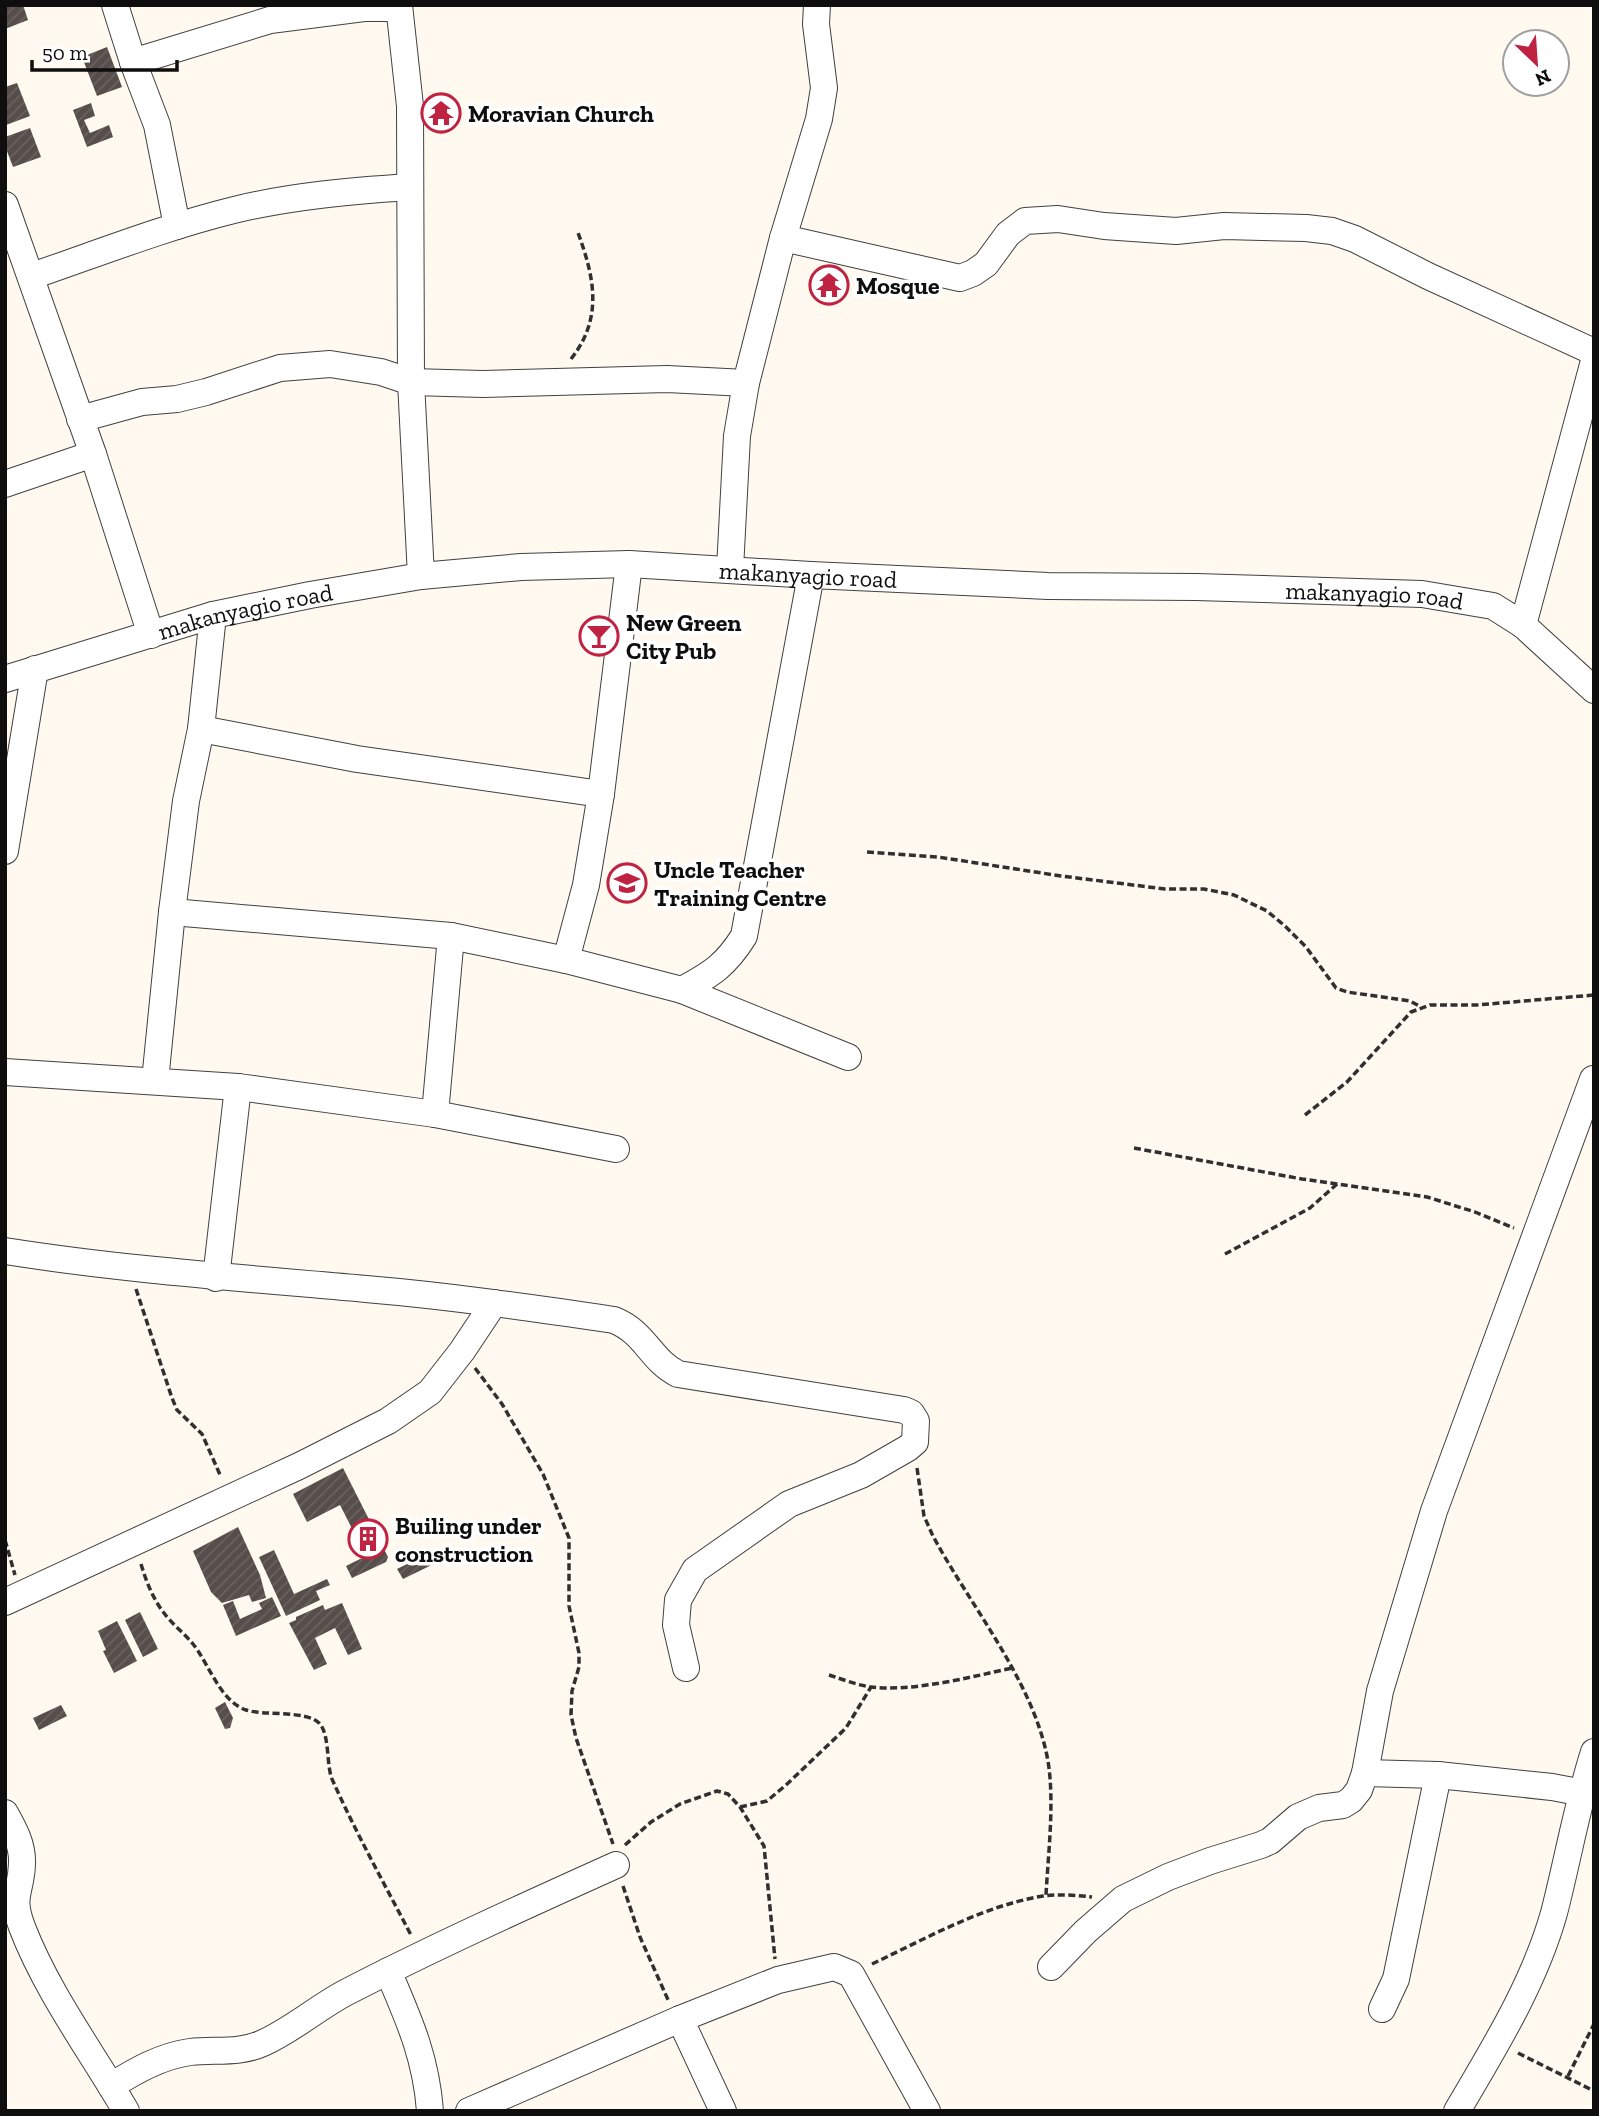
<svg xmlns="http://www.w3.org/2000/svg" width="1599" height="2116" viewBox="0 0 1599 2116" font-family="'Zilla Slab',serif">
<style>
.building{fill:url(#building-hatch)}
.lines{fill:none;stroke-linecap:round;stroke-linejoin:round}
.minor-casing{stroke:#414141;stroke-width:28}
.path{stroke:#303030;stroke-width:3.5;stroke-dasharray:7 3.5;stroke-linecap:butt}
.minor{stroke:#fff;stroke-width:26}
.labels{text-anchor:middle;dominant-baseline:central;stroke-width:7;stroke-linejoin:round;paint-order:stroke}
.poi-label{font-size:24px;font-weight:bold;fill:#0e0e0e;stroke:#fff;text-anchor:start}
.street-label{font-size:24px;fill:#0e0e0e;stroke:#fff}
</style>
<defs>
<pattern id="building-hatch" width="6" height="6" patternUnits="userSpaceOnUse" patternTransform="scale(1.75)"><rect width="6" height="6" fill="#574d4a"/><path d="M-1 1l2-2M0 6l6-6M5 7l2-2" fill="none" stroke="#6a6260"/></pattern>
</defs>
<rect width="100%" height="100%" fill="#fff9ef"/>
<g class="building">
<polygon points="5,5 23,5 28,20 5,29"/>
<polygon points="107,47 122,87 97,96 82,57"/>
<polygon points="17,83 30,116 6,125 5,87"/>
<polygon points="91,103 95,116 84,120 90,133 109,125 113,137 87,147 73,110"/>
<polygon points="30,128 41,157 13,167 5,146 5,137"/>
<polygon points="343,1468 388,1557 386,1562 352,1578 346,1566 366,1556 340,1505 307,1522 293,1494"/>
<polygon points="238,1527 260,1575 266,1598 252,1602 249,1595 222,1603 211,1592 193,1551"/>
<polygon points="439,1548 444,1559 403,1579 397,1569"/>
<polygon points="274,1550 294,1594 327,1579 330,1585 316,1591 320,1600 286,1616 259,1557"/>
<polygon points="272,1597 281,1616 236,1636 223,1605 233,1601 240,1619 262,1609 259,1603"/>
<polygon points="342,1603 362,1649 348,1655 335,1628 315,1638 327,1664 314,1670 289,1623 296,1620 296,1617 323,1605 325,1610"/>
<polygon points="140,1612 158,1649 143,1657 125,1620"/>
<polygon points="117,1621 137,1661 114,1673 103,1651 106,1650 98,1631"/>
<polygon points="225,1702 233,1718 230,1728 225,1729 215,1708"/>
<polygon points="61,1705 67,1716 39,1730 33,1718"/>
</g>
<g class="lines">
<g class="minor-casing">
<g id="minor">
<polyline points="115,5 133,62 157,125 177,226"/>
<polyline points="399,5 410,106 411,382 421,576"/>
<polyline points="133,62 270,20 364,8 399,8"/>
<polyline points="5,205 93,454 151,635"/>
<polyline points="783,238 960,278 973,273 986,264 1008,234 1025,221 1058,219 1104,226 1176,231 1224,226 1306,228 1332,231 1355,239 1428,276 1594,352"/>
<path d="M32,276C99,253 165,227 234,210C291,196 351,191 409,187"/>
<polyline points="80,419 142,402 177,399 206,392 280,368 330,364 381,372 411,382 483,384 667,379 746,383"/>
<polyline points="5,484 93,454"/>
<polyline points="730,569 737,436 746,383 783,238 819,119 824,88 816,24 817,5"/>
<polyline points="1523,625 1594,361"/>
<path id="s1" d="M5,679L213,615L310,595L421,576L521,567L629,564L811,575L1048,586L1196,587L1422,594L1493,606L1523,625L1594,690"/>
<polyline points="201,729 357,759 601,794"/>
<polyline points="5,851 35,669"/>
<polyline points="172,912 451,936 566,960 682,990 848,1057"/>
<polyline points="566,960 586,885 601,794 629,564"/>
<path d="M682,990C712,974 726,965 744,936L811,575"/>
<polyline points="5,1072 238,1087 435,1114 616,1149"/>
<polyline points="155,1081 172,912 186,801 201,729 213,615"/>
<polyline points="435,1114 451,936"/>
<path d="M5,1251C125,1270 245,1278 366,1289C449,1296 532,1308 614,1320C646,1333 650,1360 678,1374L904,1410L911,1413L916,1421L915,1442L908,1448L861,1475L789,1504L695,1570L678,1600L676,1625L686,1668"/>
<polyline points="216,1278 238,1087"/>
<polyline points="5,1602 299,1466 388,1421 430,1392 462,1351 494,1303"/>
<polyline points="1365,1773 1438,1775 1552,1787 1594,1795"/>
<path d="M5,1813C14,1829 23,1845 22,1864C21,1893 10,1895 22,1927C47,1992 91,2051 126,2111"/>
<polyline points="1051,1967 1086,1931 1123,1899 1168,1877 1210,1861 1261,1845 1270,1841 1298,1817 1319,1808 1343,1805 1351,1800 1359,1790 1365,1773 1380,1691 1434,1511 1593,1079"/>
<path d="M388,1971C409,2020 426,2057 430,2111"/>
<polyline points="1382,2009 1396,1979 1438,1775"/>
<polyline points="680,2019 723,2111"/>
<path d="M111,2086C135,2071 161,2056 190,2052C215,2049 239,2054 263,2043C292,2030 317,2008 345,1993C434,1947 525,1906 616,1865"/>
<polyline points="469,2111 680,2019 778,1980 834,1967 851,1974 927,2111"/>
<path d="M1457,2111C1494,2048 1534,1984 1554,1913C1568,1859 1577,1805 1594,1752"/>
</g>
</g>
<g class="path">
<path d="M571,359C604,317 594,276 577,230"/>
<polyline points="867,852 938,857 1061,876 1165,889 1204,889 1234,895 1267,911 1285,926 1306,947 1336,988 1347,992 1410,1001 1421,1007"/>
<polyline points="1305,1115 1347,1082 1411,1012 1430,1005 1477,1005 1594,995"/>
<polyline points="1134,1148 1302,1179 1427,1197 1475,1212 1514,1228"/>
<polyline points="1225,1254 1310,1208 1337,1184"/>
<polyline points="136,1289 172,1398 177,1410 202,1434 221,1477"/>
<polyline points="475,1368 502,1404 543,1474 569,1538 569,1606 579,1653 579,1667 572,1691 571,1715 576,1738 613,1844"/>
<path d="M917,1468L924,1516L932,1534C970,1607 1044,1693 1050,1778C1053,1815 1048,1858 1046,1895"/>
<polyline points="5,1540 15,1575"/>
<path d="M141,1564C146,1581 153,1599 164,1613C172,1624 184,1633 193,1644C209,1664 220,1701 246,1710C264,1716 306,1710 319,1723C330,1734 326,1764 332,1779C356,1833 385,1885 412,1937"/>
<path d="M829,1675C842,1679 856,1685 871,1687C913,1692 971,1677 1012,1668"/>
<polyline points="740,1807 767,1801 786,1785 846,1728 871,1687"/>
<polyline points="625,1845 651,1822 680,1804 717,1791 728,1794 740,1807 764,1846 775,1959"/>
<polyline points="623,1886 640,1937 669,2002"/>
<path d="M872,1964C927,1938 983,1906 1043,1896C1059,1894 1076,1895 1092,1897"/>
<polyline points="1518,2053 1594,2091"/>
<polyline points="1568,2076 1594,2024"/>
</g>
<use href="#minor" class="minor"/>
</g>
<defs>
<g id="temple-ring" transform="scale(2.0125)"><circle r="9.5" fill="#fff" stroke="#c02342" stroke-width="1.5"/><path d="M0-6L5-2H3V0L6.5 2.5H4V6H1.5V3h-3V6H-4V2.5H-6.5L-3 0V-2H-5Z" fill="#c02342"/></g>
<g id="bar-ring" transform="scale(2.0125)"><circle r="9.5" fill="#fff" stroke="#c02342" stroke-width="1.5"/><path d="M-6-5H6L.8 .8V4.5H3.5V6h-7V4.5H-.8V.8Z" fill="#c02342"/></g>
<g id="school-ring" transform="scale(2.0125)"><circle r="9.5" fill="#fff" stroke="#c02342" stroke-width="1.5"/><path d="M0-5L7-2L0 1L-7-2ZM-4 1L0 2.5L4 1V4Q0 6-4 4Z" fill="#c02342"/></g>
<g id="building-ring" transform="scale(2.0125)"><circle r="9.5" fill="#fff" stroke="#c02342" stroke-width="1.5"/><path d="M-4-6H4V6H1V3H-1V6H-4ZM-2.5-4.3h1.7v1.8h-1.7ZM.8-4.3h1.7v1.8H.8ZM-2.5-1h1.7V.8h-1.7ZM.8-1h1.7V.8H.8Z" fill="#c02342"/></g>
</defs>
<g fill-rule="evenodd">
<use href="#temple-ring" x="441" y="113"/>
<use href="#temple-ring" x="829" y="285"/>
<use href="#bar-ring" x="599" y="636"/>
<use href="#school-ring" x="627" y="883"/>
<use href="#building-ring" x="368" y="1539"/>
</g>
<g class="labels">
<g class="poi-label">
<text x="468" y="113">Moravian Church</text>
<text x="856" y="285">Mosque</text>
<text x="626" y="622">New Green<tspan x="626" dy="28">City Pub</tspan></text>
<text x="654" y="869">Uncle Teacher<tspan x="654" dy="28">Training Centre</tspan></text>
<text x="395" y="1525">Builing under<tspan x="395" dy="28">construction</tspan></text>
</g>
<g class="street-label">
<text stroke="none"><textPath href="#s1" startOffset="817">makanyagio road</textPath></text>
<text stroke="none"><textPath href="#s1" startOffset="1384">makanyagio road</textPath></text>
<text stroke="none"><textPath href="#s1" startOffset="250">makanyagio road</textPath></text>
</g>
</g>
<rect width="1599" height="2116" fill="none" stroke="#0e0e0e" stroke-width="14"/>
<g transform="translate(1536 63) rotate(155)"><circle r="33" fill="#ffffff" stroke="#9f9f9f" stroke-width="2"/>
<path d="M0-5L12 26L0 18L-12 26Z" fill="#c02342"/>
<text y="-10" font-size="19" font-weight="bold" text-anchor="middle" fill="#0e0e0e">N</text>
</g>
<path d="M32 60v10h145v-10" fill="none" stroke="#0e0e0e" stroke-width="3.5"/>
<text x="42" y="60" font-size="21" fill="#0e0e0e" stroke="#ffffff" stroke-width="5" paint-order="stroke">50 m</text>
</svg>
